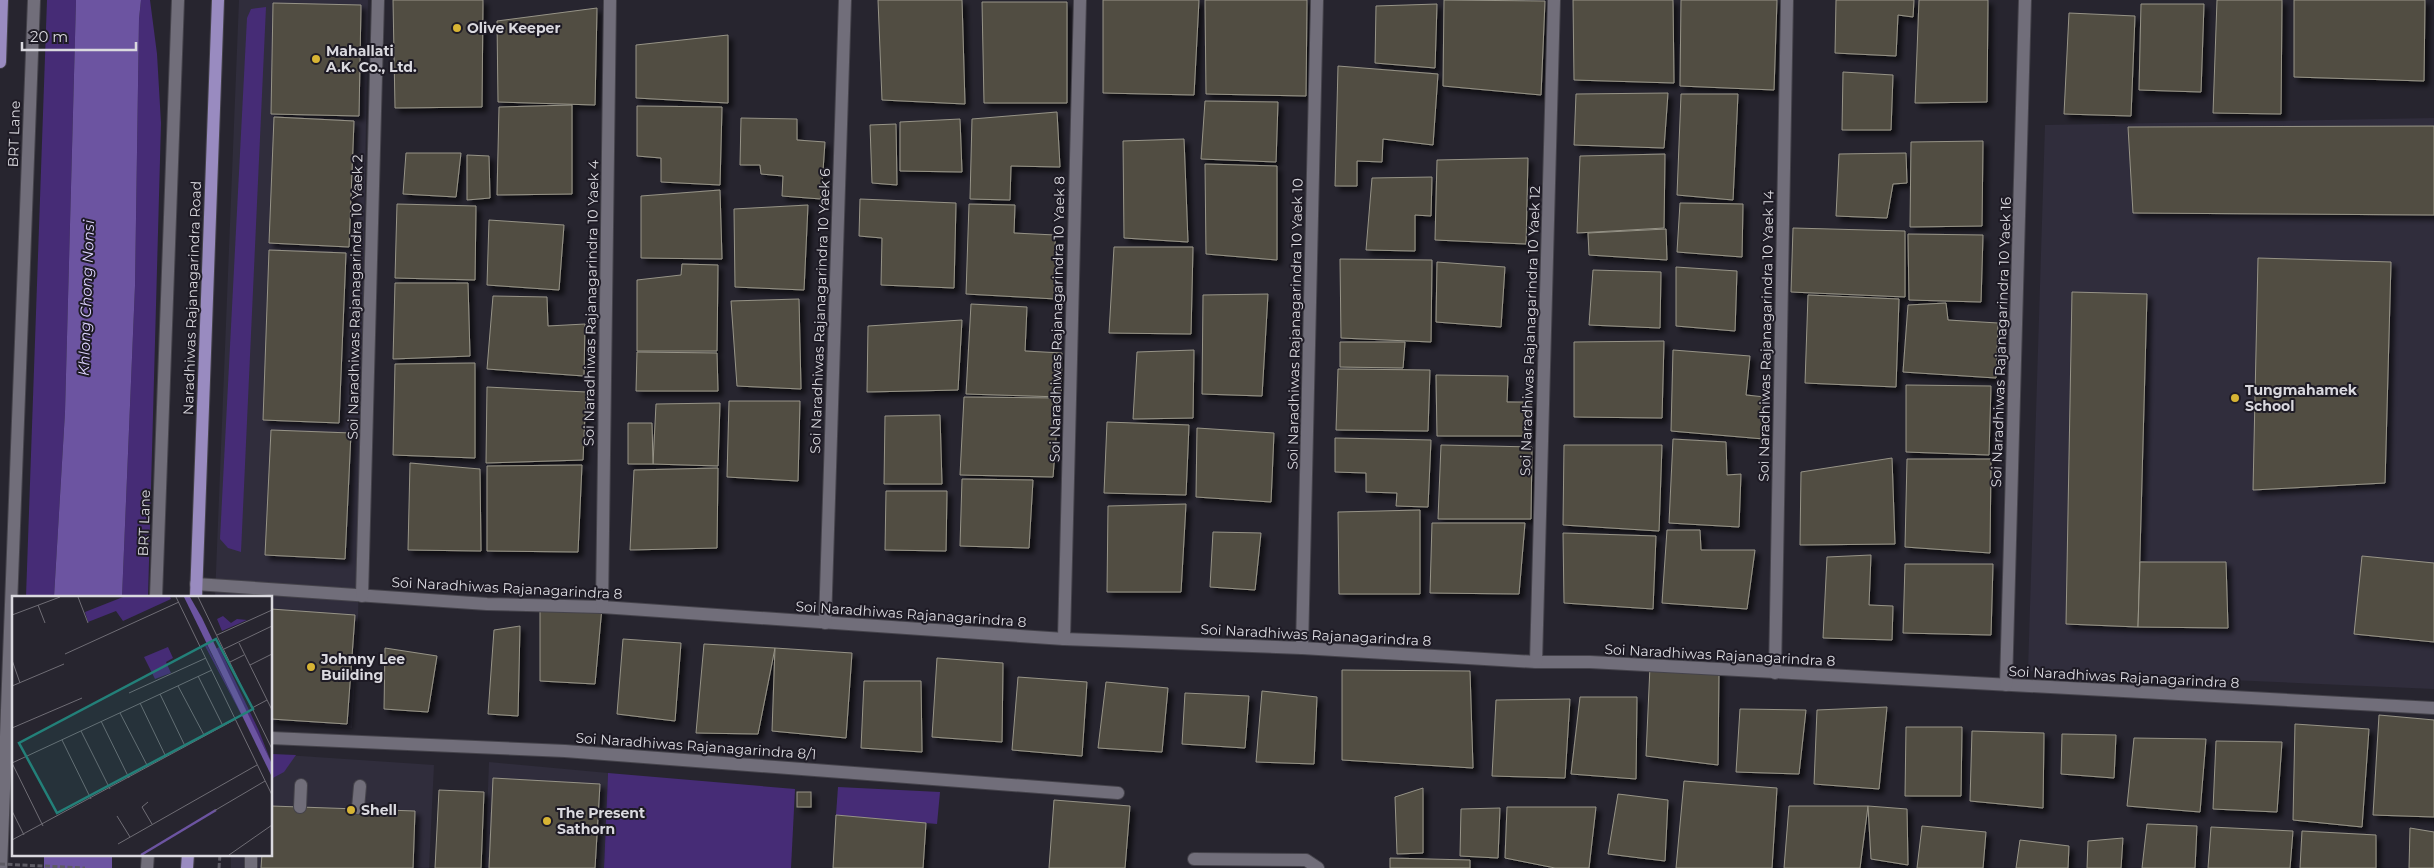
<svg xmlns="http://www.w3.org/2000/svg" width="2434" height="868" viewBox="0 0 2434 868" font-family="Montserrat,sans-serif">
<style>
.built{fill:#302d3c}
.green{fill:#462c76}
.water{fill:#6c54a1}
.building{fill:#514d42;stroke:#979487;filter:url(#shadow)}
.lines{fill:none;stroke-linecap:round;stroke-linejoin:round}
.service-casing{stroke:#45434b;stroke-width:14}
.minor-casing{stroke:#45434b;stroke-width:14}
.primary-casing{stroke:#45434b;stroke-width:14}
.path{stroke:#5d5b64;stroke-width:3;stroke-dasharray:5 2.5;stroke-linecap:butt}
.service{stroke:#716e7a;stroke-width:12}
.minor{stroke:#716e7a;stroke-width:12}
.primary{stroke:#998bc0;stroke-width:12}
.path-bridge{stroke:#5d5b64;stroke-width:3;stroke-dasharray:5 2.5;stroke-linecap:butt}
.poi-dot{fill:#d7b434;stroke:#1e1b25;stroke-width:2}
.labels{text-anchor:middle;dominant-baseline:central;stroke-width:4;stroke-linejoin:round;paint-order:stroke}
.poi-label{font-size:14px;font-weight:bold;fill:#dad9df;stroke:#1e1b25;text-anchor:start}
.street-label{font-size:14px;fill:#dad9df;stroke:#1e1b25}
.water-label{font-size:15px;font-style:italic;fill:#ddd3fe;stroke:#1e1b25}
.inset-river{fill:none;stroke:#6c54a1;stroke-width:2.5}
.inset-road{fill:none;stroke:#6f6d75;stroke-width:1}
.view{fill:#238079;fill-opacity:0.15;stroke:#238079;stroke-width:2.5}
.inset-edge{fill:none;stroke:#dad9df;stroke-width:2.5}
</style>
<defs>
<filter id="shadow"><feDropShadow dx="4.5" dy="4.5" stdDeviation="2.5" flood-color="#0009"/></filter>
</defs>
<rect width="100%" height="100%" fill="#27252f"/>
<g class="built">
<polygon points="239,0 368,0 358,622 352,728 271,721 271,597 215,597"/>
<polygon points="2434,118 2434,689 2028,671 2045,125"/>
<polygon points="271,754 434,765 429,868 231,868 231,854 271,854"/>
<polygon points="489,762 608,773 604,868 485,868"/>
</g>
<g class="green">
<polygon points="47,0 76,0 65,412 54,597 26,597"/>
<polygon points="141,0 150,0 157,54 161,123 148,597 122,597 135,286 139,19"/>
<polygon points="266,7 241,552 228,548 220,539 247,18 251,9"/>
<polygon points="271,754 296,755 284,772 271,779"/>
<polygon points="608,773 795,789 791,868 604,868"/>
<polygon points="838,787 940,792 937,824 836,815"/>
</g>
<g class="water">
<polygon points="76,0 141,0 139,19 135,286 122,597 54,597 65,412"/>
<rect x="44" y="854" width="68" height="14"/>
</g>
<g class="building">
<polygon points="393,0 483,0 482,107 395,108"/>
<polygon points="878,0 962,0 965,104 882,100"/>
<polygon points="1103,0 1199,0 1194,95 1103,93"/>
<polygon points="1205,0 1307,0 1306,96 1206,94"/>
<polygon points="1444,0 1545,1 1541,95 1443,86"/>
<polygon points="1573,0 1673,0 1674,83 1574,80"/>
<polygon points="1681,0 1777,0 1774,90 1680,86"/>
<polygon points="1836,0 1914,0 1913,17 1898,15 1896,56 1835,53"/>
<polygon points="1919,0 1988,0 1987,102 1915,103"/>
<polygon points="2217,0 2282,0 2281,114 2213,113"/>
<polygon points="2294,0 2425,0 2424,81 2294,77"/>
<polygon points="982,2 1067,2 1067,103 984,103"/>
<polygon points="273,3 361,5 359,116 271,114"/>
<polygon points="1437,4 1435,68 1375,63 1376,6"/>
<polygon points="2141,4 2204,4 2201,92 2139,90"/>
<polygon points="597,8 595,105 498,102 497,21"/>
<polygon points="2069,13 2135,16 2131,116 2064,114"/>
<polygon points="728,35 728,103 636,98 636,45"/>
<polygon points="1338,66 1438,74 1433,145 1383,139 1382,162 1357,161 1357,186 1335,186"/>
<polygon points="1843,72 1893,75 1891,130 1842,130"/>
<polygon points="1668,93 1664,148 1574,145 1576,94"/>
<polygon points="1681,94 1738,94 1733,200 1677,195"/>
<polygon points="1205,101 1278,102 1276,162 1201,159"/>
<polygon points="572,105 572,194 497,195 499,107"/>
<polygon points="637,106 722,107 720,185 661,182 661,158 637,156"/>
<polygon points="1057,112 1060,167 1011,166 1010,200 970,199 972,119"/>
<polygon points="274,117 354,121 349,247 269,243"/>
<polygon points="741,118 797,119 797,140 825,142 821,199 782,196 783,176 761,174 760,165 740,165"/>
<polygon points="960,119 962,172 900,171 900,122"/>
<polygon points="896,124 897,185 872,183 870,125"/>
<polygon points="2434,126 2434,215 2133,213 2128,127"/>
<polygon points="1184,139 1188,242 1124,238 1123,141"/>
<polygon points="1983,141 1982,226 1910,227 1911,142"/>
<polygon points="406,153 461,153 456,197 403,194"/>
<polygon points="1906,153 1907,183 1893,184 1887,218 1836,216 1839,154"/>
<polygon points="1665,154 1664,228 1577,233 1580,156"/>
<polygon points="467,155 489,156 490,198 467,200"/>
<polygon points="1528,158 1526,244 1435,240 1437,160"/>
<polygon points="1205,164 1277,166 1277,260 1206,254"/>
<polygon points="1432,177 1431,216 1415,215 1415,251 1366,250 1372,178"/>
<polygon points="720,190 722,259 641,258 641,196"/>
<polygon points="860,199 956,203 954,288 881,285 882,238 859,236"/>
<polygon points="1680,203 1743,204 1742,257 1677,252"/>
<polygon points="397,204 476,206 475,280 395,278"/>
<polygon points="969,204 1015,205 1014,233 1055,235 1056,299 966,294"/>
<polygon points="808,205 804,290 735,287 734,209"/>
<polygon points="489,220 564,225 559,290 487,285"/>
<polygon points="1793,228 1905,231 1905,297 1791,292"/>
<polygon points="1666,229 1667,260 1589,255 1588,233"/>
<polygon points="1908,234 1983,235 1981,302 1909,300"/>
<polygon points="1114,247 1193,247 1191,334 1109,333"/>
<polygon points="269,250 346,253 339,423 263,420"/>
<polygon points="2258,258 2391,262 2385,483 2253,490"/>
<polygon points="1340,259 1432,260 1431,342 1341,338"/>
<polygon points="1437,262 1505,267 1501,327 1436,322"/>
<polygon points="682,264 718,265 717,351 637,351 637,280 681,275"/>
<polygon points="1676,267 1737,271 1735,331 1676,326"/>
<polygon points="1593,270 1661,272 1660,328 1589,325"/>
<polygon points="395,283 468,283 470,356 393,359"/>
<polygon points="2072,292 2147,294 2138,627 2066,624"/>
<polygon points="1268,294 1262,396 1202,394 1203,295"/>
<polygon points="1808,295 1899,299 1896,387 1805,383"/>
<polygon points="493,296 547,297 548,326 585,324 584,376 487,369"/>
<polygon points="799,299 801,389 737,386 731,301"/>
<polygon points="1946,303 1948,320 1998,323 1996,378 1903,372 1908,305"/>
<polygon points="971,304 1027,307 1025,351 1062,353 1061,397 966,394"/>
<polygon points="962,320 958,390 867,392 868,326"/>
<polygon points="1664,341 1662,418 1574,417 1574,342"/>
<polygon points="1340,342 1405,342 1403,368 1340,367"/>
<polygon points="1194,350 1193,418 1133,419 1137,352"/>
<polygon points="1673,350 1750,356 1746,395 1765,397 1764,439 1671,431"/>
<polygon points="637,352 717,353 718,391 636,391"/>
<polygon points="475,363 475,458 393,455 395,364"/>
<polygon points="1338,369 1430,370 1428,431 1336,430"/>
<polygon points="1436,375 1508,376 1507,402 1531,402 1531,436 1437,436"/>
<polygon points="1906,385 1991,386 1989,455 1906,452"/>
<polygon points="487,387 586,392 583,460 486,463"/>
<polygon points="964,397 1059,398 1053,477 960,475"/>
<polygon points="729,401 800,401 798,481 727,477"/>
<polygon points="720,403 718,466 653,464 656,404"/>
<polygon points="940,415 942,484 884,484 885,416"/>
<polygon points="1107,422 1189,425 1186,495 1104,493"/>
<polygon points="628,423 652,423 653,464 628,464"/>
<polygon points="1197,428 1274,433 1271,502 1196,497"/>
<polygon points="271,430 351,433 345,559 265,555"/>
<polygon points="1335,438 1431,440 1428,507 1396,506 1397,493 1366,492 1366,473 1335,472"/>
<polygon points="1673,439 1726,442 1727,475 1741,474 1739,527 1669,523"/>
<polygon points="1441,445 1532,447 1531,519 1438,519"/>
<polygon points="1564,445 1662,445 1659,531 1563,525"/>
<polygon points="1892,458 1895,544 1800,545 1801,472"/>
<polygon points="1907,459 1991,459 1990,553 1905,547"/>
<polygon points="410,463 480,469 481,551 408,550"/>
<polygon points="582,465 578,552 487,551 487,466"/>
<polygon points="718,468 717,548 630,550 634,470"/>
<polygon points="962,479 1033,480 1029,548 960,546"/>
<polygon points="886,491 947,491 946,551 885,550"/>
<polygon points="1186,504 1181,592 1107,592 1108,506"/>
<polygon points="1420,510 1420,594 1339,594 1338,512"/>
<polygon points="1432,523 1525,523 1519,594 1430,593"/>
<polygon points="1667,530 1700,530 1701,550 1755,550 1747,609 1662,603"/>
<polygon points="1213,532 1261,533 1255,590 1210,587"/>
<polygon points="1563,533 1656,536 1653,609 1564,603"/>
<polygon points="1871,555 1869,605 1893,606 1892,640 1823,638 1827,557"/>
<polygon points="2362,556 2434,563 2434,642 2354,634"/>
<polygon points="2140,562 2226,562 2228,628 2138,627"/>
<polygon points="1905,564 1993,564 1991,635 1903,633"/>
<polygon points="602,607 595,684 540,681 540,611"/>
<polygon points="271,609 355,615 347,724 271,719"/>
<polygon points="520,626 518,716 488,714 494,630"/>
<polygon points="623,639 681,643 675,721 617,714"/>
<polygon points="704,644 775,648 758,734 696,733"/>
<polygon points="385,648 437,656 428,712 384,709"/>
<polygon points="775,648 852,653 846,738 772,731"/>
<polygon points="937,658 1003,663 1002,742 932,737"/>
<polygon points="1650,666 1719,670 1718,765 1646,756"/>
<polygon points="1342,670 1470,671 1473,768 1342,760"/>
<polygon points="1018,677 1087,682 1082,756 1012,750"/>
<polygon points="864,681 921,681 922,752 861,748"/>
<polygon points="1106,682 1168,688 1162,752 1098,748"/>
<polygon points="1262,691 1317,697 1314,764 1256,762"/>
<polygon points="1185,693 1249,696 1245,748 1182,744"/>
<polygon points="1580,697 1637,697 1636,779 1571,774"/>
<polygon points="1570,699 1565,778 1492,776 1496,700"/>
<polygon points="1887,707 1879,789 1814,784 1817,710"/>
<polygon points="1740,709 1806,710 1799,774 1736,772"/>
<polygon points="2379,715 2434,720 2434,817 2373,815"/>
<polygon points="2295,724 2369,729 2362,827 2293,820"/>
<polygon points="1906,727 1962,727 1961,796 1905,796"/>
<polygon points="1972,731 2044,733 2043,808 1970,801"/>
<polygon points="2062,734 2116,735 2114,778 2061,774"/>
<polygon points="2134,738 2206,739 2200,812 2127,806"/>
<polygon points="2216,741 2282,742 2277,812 2213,809"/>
<polygon points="493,778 600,784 595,868 489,868"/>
<polygon points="1684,781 1777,788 1772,868 1676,868"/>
<polygon points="1423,788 1423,853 1397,854 1395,797"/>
<polygon points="439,790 484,792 481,868 435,868"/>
<rect x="797" y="792" width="14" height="15"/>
<polygon points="1618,794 1668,800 1665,861 1608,854"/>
<polygon points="1054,800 1130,806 1125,868 1049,868"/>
<polygon points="271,806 415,811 413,868 261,868 262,854 271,854"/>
<polygon points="1789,806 1868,806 1860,868 1784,868"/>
<polygon points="1868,806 1907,809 1908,865 1871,859"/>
<polygon points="1507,807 1596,807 1589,868 1555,868 1505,858"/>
<polygon points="1500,808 1498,858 1460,856 1461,809"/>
<polygon points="836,815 926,823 923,868 833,868"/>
<polygon points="2147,824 2197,826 2195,868 2142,868"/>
<polygon points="1922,826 1986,832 1983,868 1917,868"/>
<polygon points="2211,827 2293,831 2290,868 2208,868"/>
<polygon points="2410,828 2434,832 2434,868 2409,868"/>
<polygon points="2302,831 2376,835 2376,868 2300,868"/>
<polygon points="2123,838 2121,868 2087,868 2088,841"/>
<polygon points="2020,840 2069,846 2068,868 2016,868"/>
<polygon points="1390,858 1470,860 1470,868 1390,868"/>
</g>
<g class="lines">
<g class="service-casing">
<g id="service">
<polyline points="156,597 178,0"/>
<polyline points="300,807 301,785"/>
<polyline points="358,808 360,786"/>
<polyline points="1194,859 1306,860 1318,868"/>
<polyline points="1,868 34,0"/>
<polyline points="147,868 148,854"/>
<polyline points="251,868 251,854"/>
</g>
</g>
<g class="minor-casing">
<g id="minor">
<polyline points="196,584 487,604 602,607 1064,639 1302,648 1536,662 1590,662 2434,708"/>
<polyline points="362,596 378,0"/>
<polyline points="602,607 610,0"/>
<polyline points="825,623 845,0"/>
<polyline points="1064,639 1080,0"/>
<polyline points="1302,648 1317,0"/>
<polyline points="1536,662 1554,0"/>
<polyline points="1775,673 1787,0"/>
<polyline points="2006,685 2025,0"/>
<polyline points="271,738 565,751 1118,793"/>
</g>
</g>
<g class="primary-casing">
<g id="primary">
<polyline points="0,62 2,0"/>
<polyline points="196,597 218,0"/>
<polyline points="187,868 188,854"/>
</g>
</g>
<polyline class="path" points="219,868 220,854"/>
<use href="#service" class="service"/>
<use href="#minor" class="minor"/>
<use href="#primary" class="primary"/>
<polyline class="path-bridge" points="0,864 85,868"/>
</g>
<g class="poi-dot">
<circle cx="457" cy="28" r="5"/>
<circle cx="316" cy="59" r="5"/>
<circle cx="2235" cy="398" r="5"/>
<circle cx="311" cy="667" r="5"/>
<circle cx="351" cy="810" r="5"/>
<circle cx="547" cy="821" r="5"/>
</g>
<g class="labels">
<g class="poi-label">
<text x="467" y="28">Olive Keeper</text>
<text x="326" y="51">Mahallati<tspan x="326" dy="16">A.K. Co., Ltd.</tspan></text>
<text x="2245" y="390">Tungmahamek<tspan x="2245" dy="16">School</tspan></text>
<text x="321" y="659">Johnny Lee<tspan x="321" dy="16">Building</tspan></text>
<text x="361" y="810">Shell</text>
<text x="557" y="813">The Present<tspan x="557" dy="16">Sathorn</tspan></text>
</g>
<g class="street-label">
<text transform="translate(14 134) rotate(-88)">BRT Lane</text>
<text transform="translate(355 297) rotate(-89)">Soi Naradhiwas Rajanagarindra 10 Yaek 2</text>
<text transform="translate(192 298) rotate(-88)">Naradhiwas Rajanagarindra Road</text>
<text transform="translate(591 303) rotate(-89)">Soi Naradhiwas Rajanagarindra 10 Yaek 4</text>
<text transform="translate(820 311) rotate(-88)">Soi Naradhiwas Rajanagarindra 10 Yaek 6</text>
<text transform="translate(1057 319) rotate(-89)">Soi Naradhiwas Rajanagarindra 10 Yaek 8</text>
<text transform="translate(1295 324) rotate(-89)">Soi Naradhiwas Rajanagarindra 10 Yaek 10</text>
<text transform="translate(1530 331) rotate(-88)">Soi Naradhiwas Rajanagarindra 10 Yaek 12</text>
<text transform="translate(1766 336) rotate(-89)">Soi Naradhiwas Rajanagarindra 10 Yaek 14</text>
<text transform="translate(2001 342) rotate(-88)">Soi Naradhiwas Rajanagarindra 10 Yaek 16</text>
<text transform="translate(144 523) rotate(-88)">BRT Lane</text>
<text transform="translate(507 588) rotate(3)">Soi Naradhiwas Rajanagarindra 8</text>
<text transform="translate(911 614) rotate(4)">Soi Naradhiwas Rajanagarindra 8</text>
<text transform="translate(1316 635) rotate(3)">Soi Naradhiwas Rajanagarindra 8</text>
<text transform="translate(1720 655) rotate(3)">Soi Naradhiwas Rajanagarindra 8</text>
<text transform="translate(2124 677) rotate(3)">Soi Naradhiwas Rajanagarindra 8</text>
<text transform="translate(696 746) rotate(4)">Soi Naradhiwas Rajanagarindra 8/1</text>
</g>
<g class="water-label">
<text transform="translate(86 298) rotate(-88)">Khlong Chong Nonsi</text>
</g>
</g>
<g transform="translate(12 596)">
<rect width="260" height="260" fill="#27252f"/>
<path d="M111,1H158L159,3L111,25L104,15L76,26L73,16ZM211,20L219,27L225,23L235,24L210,35L205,23ZM195,49L229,117L231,122L193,50ZM156,51L161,62L154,66L159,77L143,83L132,61ZM207,51L247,135L260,168L204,53Z" fill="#462c76"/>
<path d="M172,1H178L190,22L260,168V181Z" fill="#6c54a1"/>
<path class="inset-river" d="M129,259L204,214"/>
<path class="inset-road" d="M66,1L76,27M164,1L260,199M186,1L260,153M26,9L33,27M0,19L48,1M205,39L260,14M227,47L260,114M212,53L260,30M53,58L167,6M0,64L8,87M218,66L232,59M238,69L260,58M186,80L211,130M0,90L52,68M166,90L192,139M117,97L194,62M148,98L173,150M128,107L154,161M240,112L255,104M108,117L136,171M89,125L117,182M0,132L70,102M69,135L98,193M50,144L79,203M0,167L200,74M0,167L31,230M136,206L130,211L140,228M0,215L12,239M202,215L253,185M105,220L118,241M0,244L224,123M106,248L245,169M217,259L260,229"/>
<path class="view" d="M204,43L241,113L45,217L7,147Z"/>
<rect width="260" height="260" class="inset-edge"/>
</g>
<path d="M22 42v8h114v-8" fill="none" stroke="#dad9df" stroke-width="2.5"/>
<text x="30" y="42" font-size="15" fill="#dad9df" stroke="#1e1b25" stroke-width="4" paint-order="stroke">20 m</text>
</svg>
